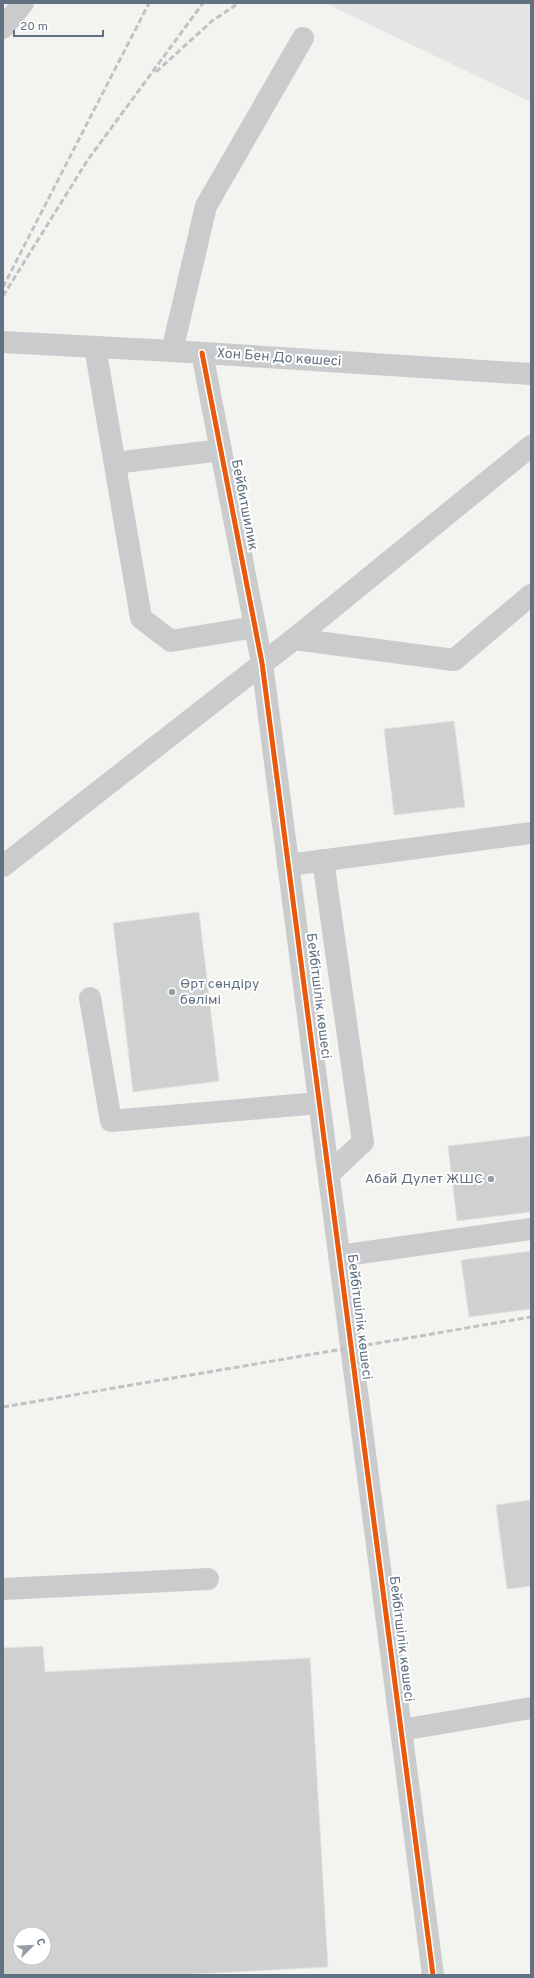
<svg xmlns="http://www.w3.org/2000/svg" width="534" height="1978" viewBox="0 0 534 1978" font-family="Overpass,sans-serif">
<style>
.built{fill:#e3e4e3}
.building{fill:#cfd0d0;stroke:#e2e2e0;fill-rule:evenodd}
.lines{fill:none;stroke-linecap:round;stroke-linejoin:round}
.minor{stroke:#cacbcc;stroke-width:22}
.rail{stroke:#c1c2c3;stroke-width:3;stroke-dasharray:6 3;stroke-linecap:butt}
.cycleway-casing{stroke:#fff;stroke-width:8}
.cycleway{stroke:#e8590c;stroke-width:5}
.poi-dot{fill:#959ea8;stroke:#fff;stroke-width:1.5}
.labels{text-anchor:middle;dominant-baseline:central;stroke-width:4;stroke-linejoin:round;paint-order:stroke}
.street-label{font-size:14px;fill:#627182;stroke:#fff}
.poi-label{font-size:14px;fill:#627182;stroke:#fff;text-anchor:start}
</style>
<rect width="100%" height="100%" fill="#f3f3f0"/>
<polygon class="built" points="325,3 531,3 531,102"/>
<g class="building">
<polygon points="454,721 465,807 394,815 384,729"/>
<polygon points="199,912 219,1081 133,1092 113,923"/>
<polygon points="531,1136 531,1212 457,1221 448,1146"/>
<polygon points="531,1251 531,1309 469,1317 461,1260"/>
<polygon points="531,1500 531,1586 507,1589 496,1505"/>
<path d="M43,1646L45,1672L310,1658L328,1967L178,1975H3V1648ZM20,1934H44V1958H20Z"/>
</g>
<g class="lines">
<g class="minor">
<polyline points="3,28 23,3"/>
<polyline points="3,342 172,351 531,374"/>
<polyline points="95,347 141,618 171,641 255,627"/>
<polyline points="172,351 206,206 303,38"/>
<polyline points="202,353 262,663 433,1975"/>
<polyline points="115,463 221,450"/>
<polyline points="294,639 454,660 531,595"/>
<polyline points="323,860 363,1142 329,1174"/>
<polyline points="288,865 531,833"/>
<polyline points="3,866 294,639 531,446"/>
<polyline points="90,998 111,1121 319,1103"/>
<polyline points="339,1256 531,1229"/>
<polyline points="3,1589 208,1579"/>
<polyline points="401,1730 531,1708"/>
</g>
<g class="rail">
<polyline points="156,72 212,21 239,3"/>
<polyline points="3,287 149,3"/>
<polyline points="3,296 87,161 203,3"/>
<polyline points="3,1407 531,1317"/>
</g>
<g class="cycleway-casing">
<polyline id="cycleway" points="202,353 262,663 433,1975"/>
</g>
<use href="#cycleway" class="cycleway"/>
</g>
<g class="poi-dot">
<circle cx="172" cy="992" r="4"/>
<circle cx="491" cy="1179" r="4"/>
</g>
<g class="labels">
<g class="street-label">
<text transform="translate(279 358) rotate(4)">Хон Бен До көшесі</text>
<text transform="translate(244 505) rotate(79)">Бейбитшилик</text>
<text transform="translate(318 996) rotate(83)">Бейбітшілік көшесі</text>
<text transform="translate(359 1317) rotate(83)">Бейбітшілік көшесі</text>
<text transform="translate(401 1639) rotate(83)">Бейбітшілік көшесі</text>
</g>
<g class="poi-label">
<text x="180" y="984">Өрт сөндіру<tspan x="180" dy="16">бөлімі</tspan></text>
<text x="483" y="1179" text-anchor="end">Абай Дулет ЖШС</text>
</g>
</g>
<rect width="534" height="1978" fill="none" stroke="#627182" stroke-width="8"/>
<g transform="translate(32 1946) rotate(66)"><circle r="19" fill="#ffffff" stroke="#c0c6cd"/>
<path d="M0-3L7 15L0 10L-7 15Z" fill="#959ea8"/>
<text y="-6" font-size="11" font-weight="bold" text-anchor="middle" fill="#627182">С</text>
</g>
<path d="M14 30v6h89v-6" fill="none" stroke="#627182" stroke-width="2"/>
<text x="20" y="30" font-size="12" fill="#627182" stroke="#ffffff" stroke-width="3" paint-order="stroke">20 m</text>
</svg>
